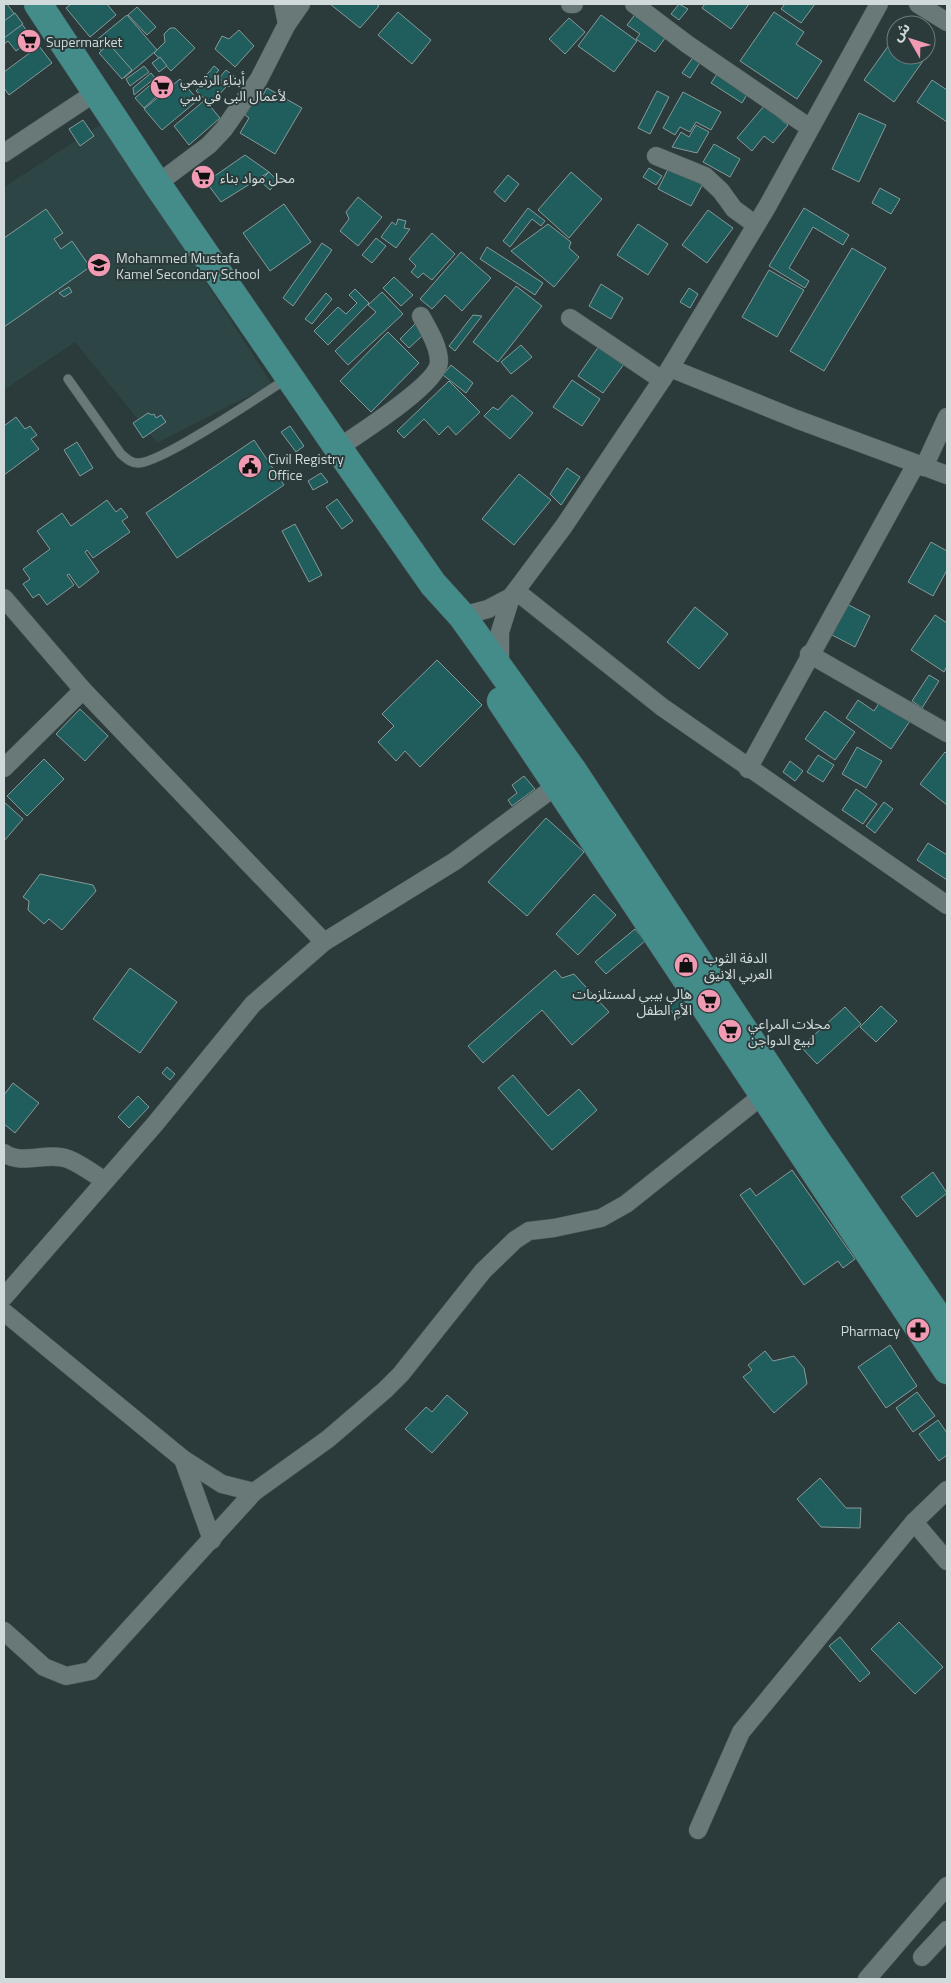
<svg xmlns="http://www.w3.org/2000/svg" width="951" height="1983" viewBox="0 0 951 1983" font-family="'Titillium Web','Noto Sans Arabic',sans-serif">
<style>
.built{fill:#2d4545}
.building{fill:#205e5d;stroke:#879998}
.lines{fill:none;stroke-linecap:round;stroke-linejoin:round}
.service-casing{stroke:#4b5858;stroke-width:10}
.minor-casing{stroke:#4b5858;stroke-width:19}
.trunk-casing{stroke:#4b5858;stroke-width:29}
.service{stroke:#687978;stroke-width:9}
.minor{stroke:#687978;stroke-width:18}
.trunk{stroke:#448c8a;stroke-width:28}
.labels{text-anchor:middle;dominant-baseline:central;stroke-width:4;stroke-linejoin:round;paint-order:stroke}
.poi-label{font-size:14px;fill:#d1dada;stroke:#2b3a3a;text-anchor:start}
</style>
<rect width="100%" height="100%" fill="#2b3a3a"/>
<polygon class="built" points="103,123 272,384 157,443 75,342 4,390 4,187"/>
<g class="building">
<polygon points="4,4 7,4 33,39 16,51 8,41 4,44"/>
<polygon points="71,4 107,4 116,15 90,37 66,8"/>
<polygon points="330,4 376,4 379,6 360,28"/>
<polygon points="679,4 688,9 679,20 671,14"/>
<polygon points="705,4 749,4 731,29 702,8"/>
<polygon points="785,4 815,4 801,23 781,9"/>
<polygon points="137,7 156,27 147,35 128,15"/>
<polygon points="398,12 431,40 412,64 378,35"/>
<polygon points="637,12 668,34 655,52 636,39 640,34 627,25"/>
<polygon points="774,12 804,32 796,44 822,61 797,99 740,61"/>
<polygon points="15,13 23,24 4,38 4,21"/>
<polygon points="127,15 157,50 124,78 94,42"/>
<polygon points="601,15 637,41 614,72 578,46"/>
<polygon points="569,18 585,32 565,54 549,39"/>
<polygon points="170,28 175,28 195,48 171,71 154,53 165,42 164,34"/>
<polygon points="239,30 254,46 235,67 215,49 222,36 229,39"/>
<polygon points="896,35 896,55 926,55 926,38 935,44 894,102 864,80"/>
<polygon points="109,44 132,70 122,79 99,53"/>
<polygon points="39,46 52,63 9,95 4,88 4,72"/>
<polygon points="694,56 701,61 690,78 682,73"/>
<polygon points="160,57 167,66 159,72 152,63"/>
<polygon points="144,66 149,72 130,86 126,79"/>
<polygon points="214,66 219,70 214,76 226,87 211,104 196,91 205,81 203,79"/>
<polygon points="226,70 236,78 229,87 219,78"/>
<polygon points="719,71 749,91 742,103 711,83"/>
<polygon points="151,73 155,78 134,95 133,88"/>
<polygon points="162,75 170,84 144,108 135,98"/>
<polygon points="180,79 198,100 162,130 144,109"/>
<polygon points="932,80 947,90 947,122 917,102"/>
<polygon points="267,88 302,108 275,154 240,133 249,118 245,115 254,100 258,103"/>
<polygon points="657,91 669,97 650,134 638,128"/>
<polygon points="683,92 721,112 711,130 696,122 690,132 680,127 675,135 663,128"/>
<polygon points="205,100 220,118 189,145 174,126"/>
<polygon points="764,106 788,125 773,143 764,136 752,151 737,138"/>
<polygon points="859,113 886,125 859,182 832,169"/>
<polygon points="83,120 94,136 80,146 69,129"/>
<polygon points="696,125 709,132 697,153 672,147 681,132 689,137"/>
<polygon points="714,144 740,159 730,177 703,162"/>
<polygon points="245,155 269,172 221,202 206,182"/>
<polygon points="670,165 704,182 691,206 658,189"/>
<polygon points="649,168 662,176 656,185 643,177"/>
<polygon points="269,172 278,181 270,190 260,181"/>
<polygon points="571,172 602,199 569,238 538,210"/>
<polygon points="508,175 519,184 505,202 494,192"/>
<polygon points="880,188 900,199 891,214 872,203"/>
<polygon points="358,197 382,217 358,246 340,231 349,219 346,212"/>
<polygon points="284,204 311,242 270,271 243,233"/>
<polygon points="528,208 545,221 541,226 532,219 510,247 503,241"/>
<polygon points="804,208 849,235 843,245 813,227 789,268 809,281 805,288 769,266"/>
<polygon points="46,209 63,233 54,239 61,249 72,241 90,267 4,327 4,238"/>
<polygon points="708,210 733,228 707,263 682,245"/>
<polygon points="398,219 406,221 404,228 410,229 396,248 381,237 392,222 396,225"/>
<polygon points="548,224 571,242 569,248 579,257 554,287 511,251"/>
<polygon points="638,224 668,244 648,275 617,255"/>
<polygon points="432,233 455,254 432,280 423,273 418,278 411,272 416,266 409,259"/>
<polygon points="376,238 386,246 372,263 362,255"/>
<polygon points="322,243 332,250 293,306 283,298"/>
<polygon points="487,247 543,283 535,295 480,259"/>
<polygon points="852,248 886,268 824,371 790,351"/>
<polygon points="461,252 491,278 462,311 445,295 432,309 420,299"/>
<polygon points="769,270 804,290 777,337 742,317"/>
<polygon points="394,277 413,295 401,306 383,288"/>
<polygon points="601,284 623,298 611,319 589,306"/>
<polygon points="516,286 542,306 498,362 473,342"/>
<polygon points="69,287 72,292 64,297 59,293"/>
<polygon points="689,288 698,294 690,308 680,302"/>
<polygon points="355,289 369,303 328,345 314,331 338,307 346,314 357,303 349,295"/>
<polygon points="382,292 403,314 348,365 335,351 376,312 368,305"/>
<polygon points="326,293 332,299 312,324 305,319"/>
<polygon points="473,315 482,316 455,351 449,346"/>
<polygon points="418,321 423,335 409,348 400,339"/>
<polygon points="388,332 419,363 371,412 340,381"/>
<polygon points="521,345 532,357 511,374 501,362"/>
<polygon points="599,346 624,364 603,393 578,376"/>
<polygon points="451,365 473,383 466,393 443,375"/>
<polygon points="572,380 600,399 582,426 553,407"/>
<polygon points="449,381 480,412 456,435 448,426 439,435 424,419 404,438 397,431"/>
<polygon points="512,395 533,413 510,439 484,416 493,407 498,410"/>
<polygon points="148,413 152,415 154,414 156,418 161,415 166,422 143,438 133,423"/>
<polygon points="16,417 25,429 30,426 37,435 31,439 39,449 4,475 4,426"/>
<polygon points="290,426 304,446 296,452 281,432"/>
<polygon points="254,440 284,485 177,558 146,513"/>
<polygon points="77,442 93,468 80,476 64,450"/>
<polygon points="567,468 580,477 561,505 550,494"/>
<polygon points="321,473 328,482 313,490 308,481"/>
<polygon points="519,474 551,500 514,545 482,519"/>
<polygon points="337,499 353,521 342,529 326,507"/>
<polygon points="107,500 116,512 121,508 128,517 122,521 130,532 93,558 87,550 85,552 99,572 79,588 69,574 67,575 74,585 47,605 39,594 33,598 23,584 30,579 23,569 50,549 37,531 62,513 71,526"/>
<polygon points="295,524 322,575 309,582 282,531"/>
<polygon points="931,542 947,551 947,570 933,596 908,582"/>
<polygon points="847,604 870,616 855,647 832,635"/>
<polygon points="695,607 728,634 699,669 667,642"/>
<polygon points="935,615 947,623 947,666 944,672 911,650"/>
<polygon points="437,660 482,705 420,767 405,751 396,761 378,742 394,726 382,714"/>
<polygon points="929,675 939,681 922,708 912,701"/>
<polygon points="858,700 874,711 881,700 910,721 891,749 846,718"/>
<polygon points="80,709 108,736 85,761 56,734"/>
<polygon points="825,711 855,732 835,760 805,739"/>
<polygon points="857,747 882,761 866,788 842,774"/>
<polygon points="945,752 947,754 947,805 920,784"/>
<polygon points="818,755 834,765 823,782 807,772"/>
<polygon points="44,759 64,779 27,816 7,796"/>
<polygon points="790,761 803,771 795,781 783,772"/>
<polygon points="524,776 535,789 512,806 508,800 517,793 512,785"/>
<polygon points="856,789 877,804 863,824 842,810"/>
<polygon points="4,802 23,819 4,841"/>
<polygon points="884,802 893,809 875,833 866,826"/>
<polygon points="546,818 584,852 527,916 488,882"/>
<polygon points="928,843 947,855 947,880 917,860"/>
<polygon points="40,874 93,885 96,891 62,930 49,919 44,924 28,910 29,901 23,897"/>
<polygon points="594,894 616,915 578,955 556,934"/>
<polygon points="635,929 645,941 606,974 595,962"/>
<polygon points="130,968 177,1002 140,1053 93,1019"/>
<polygon points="555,970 562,978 574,974 609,1012 572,1045 542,1010 483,1063 468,1046"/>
<polygon points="682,995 692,1008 677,1019 667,1005"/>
<polygon points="881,1006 897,1021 876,1042 860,1027"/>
<polygon points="845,1007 861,1024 817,1064 801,1047"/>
<polygon points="167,1067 175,1074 170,1080 162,1073"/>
<polygon points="513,1075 548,1116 579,1089 597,1110 552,1150 498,1088"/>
<polygon points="13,1083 39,1103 15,1133 4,1124 4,1095"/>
<polygon points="138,1096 149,1107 129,1128 118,1117"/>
<polygon points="792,1170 855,1259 843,1268 838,1261 804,1285 740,1195 750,1188 756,1196"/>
<polygon points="933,1172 947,1193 917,1217 901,1197"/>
<polygon points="890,1345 917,1386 886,1408 858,1367"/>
<polygon points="765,1351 773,1361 794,1356 804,1368 807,1384 774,1413 743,1377 752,1370 748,1365"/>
<polygon points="917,1392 935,1416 913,1432 896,1408"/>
<polygon points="447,1395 468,1413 432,1453 405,1429 426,1407 432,1412"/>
<polygon points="938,1420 947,1433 947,1455 939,1461 919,1434"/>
<polygon points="820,1478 846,1508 861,1508 860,1528 821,1527 797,1499"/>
<polygon points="899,1622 943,1667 915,1694 871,1649"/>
<polygon points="840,1637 870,1673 860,1682 829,1646"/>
</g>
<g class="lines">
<g class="service-casing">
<path id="service" d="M68,379L121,454C127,459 131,463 138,463C160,464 263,394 288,378"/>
</g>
<g class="minor-casing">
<g id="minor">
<polyline points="283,4 287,24"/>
<polyline points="570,4 574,4"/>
<polyline points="634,4 687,44 810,128"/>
<polyline points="918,4 947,22"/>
<polyline points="4,153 96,92"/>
<polyline points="656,156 705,176 721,191 734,209 756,225"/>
<polyline points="157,184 209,145 224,129 259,79 287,24 301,4"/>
<polyline points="570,318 662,380"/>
<polyline points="670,368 796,419 947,475"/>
<path d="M338,448C357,435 438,384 439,362C439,346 428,329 421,316"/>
<polyline points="924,467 947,417"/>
<polyline points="516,591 662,707 947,905"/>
<polyline points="4,598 83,690 324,942"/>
<polyline points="462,616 488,609 511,597"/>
<polyline points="809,654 947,733"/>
<polyline points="500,668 500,632 511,597 564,526 670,368 767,207 879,4"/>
<polyline points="4,768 83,690"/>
<polyline points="748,769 916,464"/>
<path d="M4,1153C22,1166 47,1151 68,1159C81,1164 94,1174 105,1181"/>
<polyline points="4,1297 155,1124 253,1004 324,942 455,861 564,780"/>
<polyline points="4,1312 183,1459 222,1484 254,1492 328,1439 385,1390 401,1374 483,1271 515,1240 529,1231 554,1228 601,1218 626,1204 763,1095"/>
<polyline points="183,1459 212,1540"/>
<polyline points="914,1522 947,1561"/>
<polyline points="4,1631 44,1667 66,1676 91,1671 254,1492"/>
<polyline points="698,1830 741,1732 914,1522 947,1490"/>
<polyline points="922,1957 947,1930"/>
<polyline points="867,1979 947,1886"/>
</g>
</g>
<g class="trunk-casing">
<g id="trunk">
<polyline points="38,4 157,184 338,448 433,584 462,616 573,771 816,1140 947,1330"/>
<polyline points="501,701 947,1370"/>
</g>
</g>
<use href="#service" class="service"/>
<use href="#minor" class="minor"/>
<use href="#trunk" class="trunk"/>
</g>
<defs>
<g id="supermarket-disc" transform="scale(1.25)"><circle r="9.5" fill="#f19ab4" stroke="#2b3a3a"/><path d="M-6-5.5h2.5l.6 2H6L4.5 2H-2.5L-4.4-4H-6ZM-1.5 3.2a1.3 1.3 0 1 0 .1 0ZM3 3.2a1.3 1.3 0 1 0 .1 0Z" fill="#111"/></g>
<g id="school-disc" transform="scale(1.25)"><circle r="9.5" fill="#f19ab4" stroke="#2b3a3a"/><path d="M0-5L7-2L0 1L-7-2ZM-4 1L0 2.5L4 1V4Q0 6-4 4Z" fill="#111"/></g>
<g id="civic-disc" transform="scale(1.25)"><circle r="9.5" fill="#f19ab4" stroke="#2b3a3a"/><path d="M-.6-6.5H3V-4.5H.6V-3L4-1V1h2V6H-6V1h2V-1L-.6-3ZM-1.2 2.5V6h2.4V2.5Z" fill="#111"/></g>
<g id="shop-disc" transform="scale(1.25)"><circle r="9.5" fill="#f19ab4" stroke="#2b3a3a"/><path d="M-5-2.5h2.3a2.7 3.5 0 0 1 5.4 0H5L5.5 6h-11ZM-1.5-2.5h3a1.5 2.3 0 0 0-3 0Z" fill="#111"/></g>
<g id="pharmacy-disc" transform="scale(1.25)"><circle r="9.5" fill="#f19ab4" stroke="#2b3a3a"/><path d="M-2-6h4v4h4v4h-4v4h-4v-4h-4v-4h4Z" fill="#111"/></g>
</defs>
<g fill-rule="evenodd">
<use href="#supermarket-disc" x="29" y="41"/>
<use href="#supermarket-disc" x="162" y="87"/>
<use href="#supermarket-disc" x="203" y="177"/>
<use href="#school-disc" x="99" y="265"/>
<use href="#civic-disc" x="250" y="466"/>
<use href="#shop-disc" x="686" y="965"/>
<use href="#supermarket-disc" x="709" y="1001"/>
<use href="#supermarket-disc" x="730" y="1031"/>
<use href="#pharmacy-disc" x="918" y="1330"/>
</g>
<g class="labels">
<g class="poi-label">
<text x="46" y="41">Supermarket</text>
<text x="180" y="79">أبناء الرتيمي<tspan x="180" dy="16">لأعمال البى في سي</tspan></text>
<text x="220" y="177">محل مواد بناء</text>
<text x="116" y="257">Mohammed Mustafa<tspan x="116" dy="16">Kamel Secondary School</tspan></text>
<text x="268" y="458">Civil Registry<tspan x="268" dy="16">Office</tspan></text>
<text x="704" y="957">الدفة الثوب<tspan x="704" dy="16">العربي الانيق</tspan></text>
<text x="692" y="993" text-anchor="end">هالي بيبي لمستلزمات<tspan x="692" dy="16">الأم الطفل</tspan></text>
<text x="748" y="1023">محلات المراعي<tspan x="748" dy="16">لبيع الدواجن</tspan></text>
<text x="900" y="1330" text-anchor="end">Pharmacy</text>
</g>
</g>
<rect width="951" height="1983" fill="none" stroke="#d1dada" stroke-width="10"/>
<g transform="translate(911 40) rotate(309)"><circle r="24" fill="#2b3a3a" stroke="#6d7a7a"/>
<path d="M0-4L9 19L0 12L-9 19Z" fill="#f19ab4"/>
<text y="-8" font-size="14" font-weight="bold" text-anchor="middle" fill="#d1dada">ش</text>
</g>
</svg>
